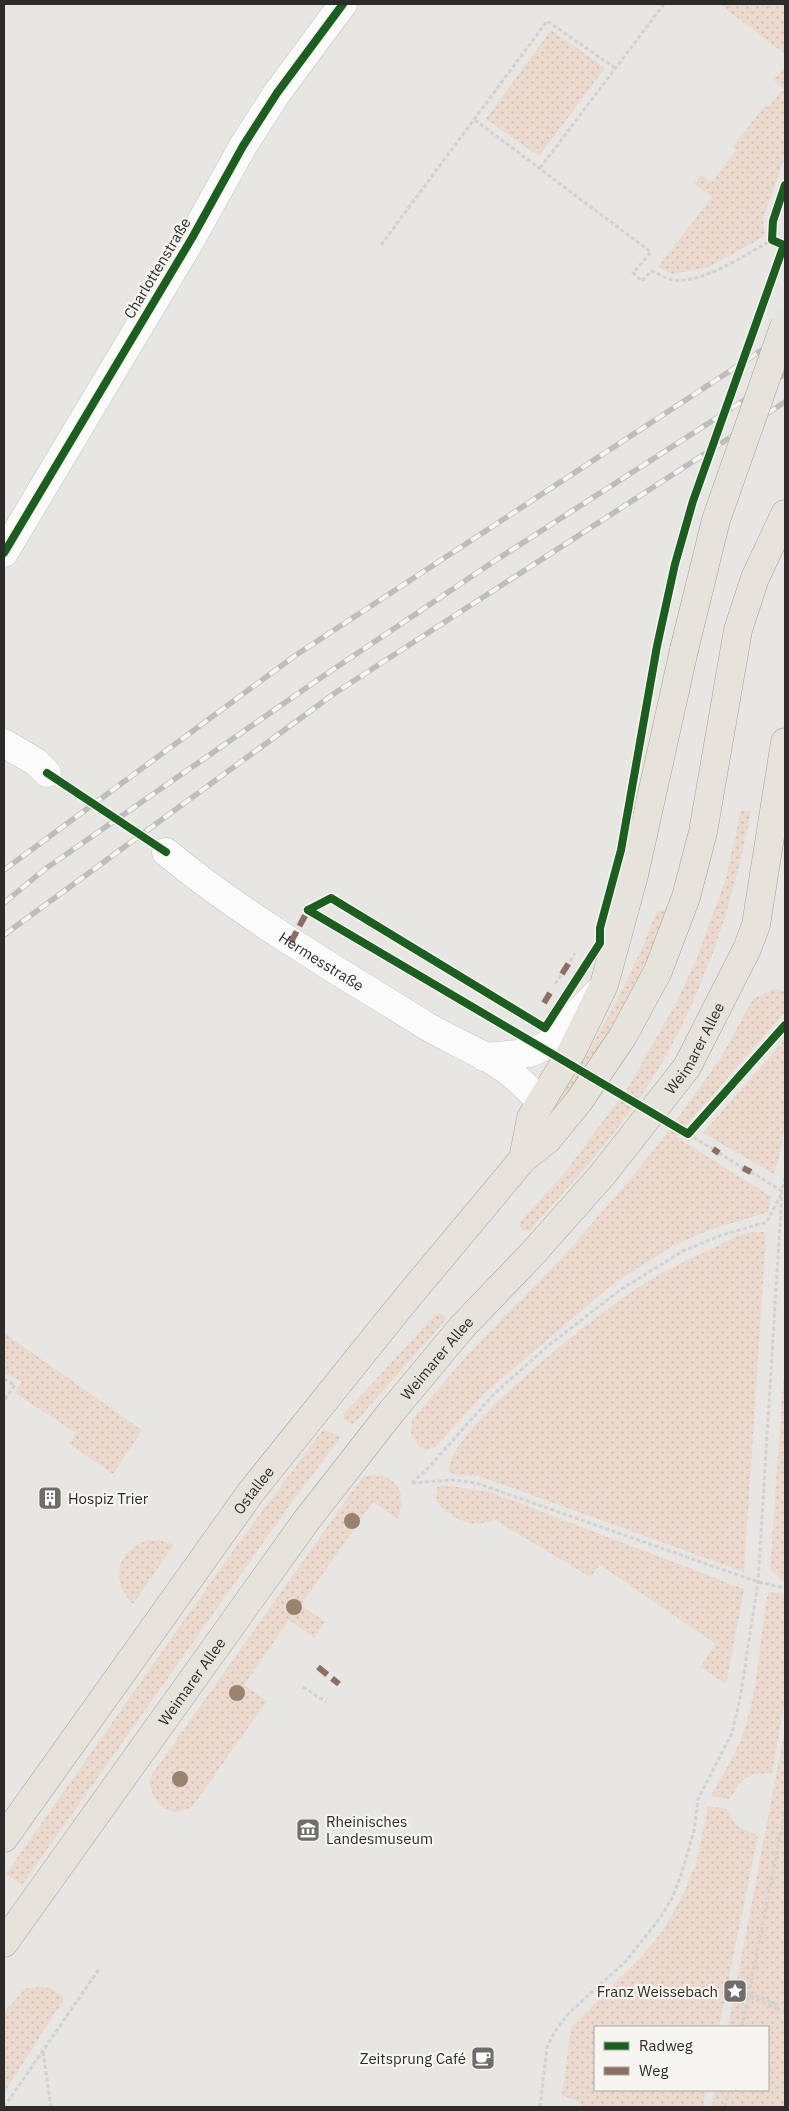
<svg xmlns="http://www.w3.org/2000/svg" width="789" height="2111" viewBox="0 0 789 2111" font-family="'IBM Plex Sans',sans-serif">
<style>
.green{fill:url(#green-dots)}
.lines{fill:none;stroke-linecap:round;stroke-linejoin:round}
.minor-casing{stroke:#c3c2c0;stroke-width:29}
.major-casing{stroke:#a79f94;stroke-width:29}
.path{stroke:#d1d1d0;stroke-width:3;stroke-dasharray:4 2.5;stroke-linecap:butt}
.minor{stroke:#fcfbfb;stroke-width:28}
.major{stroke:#e6e2dc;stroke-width:28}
.rail-casing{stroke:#bebdbd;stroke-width:5.5}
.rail{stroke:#f6f5ef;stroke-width:4;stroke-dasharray:11;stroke-linecap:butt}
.major-bridge-casing{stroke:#a79f94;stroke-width:29;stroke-linecap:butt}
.major-bridge{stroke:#e6e2dc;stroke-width:28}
.quiet{stroke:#8d6e63;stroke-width:6;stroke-dasharray:12 6;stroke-linecap:butt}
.cycleway-casing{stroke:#f6f5ef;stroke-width:11}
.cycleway{stroke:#1b5e20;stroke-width:8}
.tree{fill:#9a826e}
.labels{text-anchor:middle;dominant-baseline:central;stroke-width:4.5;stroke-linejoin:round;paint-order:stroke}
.street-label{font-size:15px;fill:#2d2c2a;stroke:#f6f5ef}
.poi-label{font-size:15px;fill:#2d2c2a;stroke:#f6f5ef;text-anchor:start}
</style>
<defs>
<pattern id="green-dots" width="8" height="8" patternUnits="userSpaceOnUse" patternTransform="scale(1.25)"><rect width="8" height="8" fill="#ebd9ce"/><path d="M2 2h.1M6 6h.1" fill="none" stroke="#cabab1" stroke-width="1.8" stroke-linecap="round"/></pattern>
</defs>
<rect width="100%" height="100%" fill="#e8e6e3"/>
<g class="green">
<polygon points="719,4 785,4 785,54"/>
<polygon points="551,30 605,68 539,156 486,119"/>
<polygon points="785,65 785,156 763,219 765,236 709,267 672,274 658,267 712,197 694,184 701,175 712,182 736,150 733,147 765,105 768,107 784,89 774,80"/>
<path d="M741,810L751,811C735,894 710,976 669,1050C635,1113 585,1169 537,1222L530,1230L524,1231L520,1227L521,1221L566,1171L629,1086L675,1005L697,958L726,878Z"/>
<path d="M657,910L666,911L655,948L616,1026L553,1121L537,1124C552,1104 568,1084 582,1062C611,1014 638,963 657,910Z"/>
<polygon points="774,989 785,991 785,1012 676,1137 772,1197 768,1212 709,1230 671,1247 614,1283 486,1392 436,1446 428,1450 420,1448 411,1434 412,1420 467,1355 561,1259 632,1177 667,1133 705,1080 721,1057 753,999"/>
<path d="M785,1039C785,1084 789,1131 774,1174L703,1133Z"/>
<path d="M763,1232L766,1236L744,1572L479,1476L459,1475L449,1472C443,1433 604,1309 639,1287C663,1271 690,1259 717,1246C726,1242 737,1235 748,1233C753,1232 758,1232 763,1232Z"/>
<polygon points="437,1313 445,1315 446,1319 442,1324 357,1420 352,1424 344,1420 344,1414"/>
<polygon points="4,1333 142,1430 113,1474 69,1444 76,1433 15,1393 22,1382 13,1376 4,1373"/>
<polygon points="785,1358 785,1583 770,1569"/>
<polygon points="324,1429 341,1437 291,1503 22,1885 6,1874 239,1542"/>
<path d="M370,1475C397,1474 409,1495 397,1519L373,1502L301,1605L325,1622L314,1638L289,1620L244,1685L267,1701L193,1806C169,1822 149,1802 150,1777L362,1478Z"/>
<path d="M443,1485L490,1492L744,1589L726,1684L700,1667L716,1644L600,1565L590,1577L495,1520C489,1521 481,1524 475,1524C462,1523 443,1511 436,1501L437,1487Z"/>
<path d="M147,1540H161L174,1545L133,1604C109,1580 116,1552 147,1540Z"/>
<path d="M768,1592L785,1594V1700L772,1773C746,1773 742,1778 730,1799L711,1796C724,1773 739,1750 746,1724C759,1682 760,1636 768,1592Z"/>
<polygon points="785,1729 785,2107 712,2107 715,2090 768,2090 768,2027 728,2027"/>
<path d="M708,1806L727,1809C733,1826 741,1829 758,1835L719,2027H595V2090H706L703,2107H584L575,2100L562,2096L571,2028L642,1956L662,1932L682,1897L697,1861Z"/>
<polygon points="44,1987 53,1989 64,1999 4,2093 4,2012 26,1988"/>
</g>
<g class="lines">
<g class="minor-casing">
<g id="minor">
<polyline points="4,553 192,238 243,146 277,93 343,4"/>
<polyline points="4,743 36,762 47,773"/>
<path id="s1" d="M166,852C246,918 337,970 425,1025C454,1043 488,1054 514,1076C524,1084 532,1093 541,1102"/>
<polyline points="484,1057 530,1053 547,1045 598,992"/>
</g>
</g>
<g class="major-casing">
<g id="major">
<polyline points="523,1159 531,1118 572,1051 604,985 634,875 684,650"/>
<path id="s2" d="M4,1838L251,1492L402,1304L523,1159L547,1140L579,1101L623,1036L658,971L686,897L703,832L738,630L755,578L785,514"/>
<path id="s3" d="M4,1943L306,1521L392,1411L462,1327L533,1253L603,1174L687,1067L747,949L756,925L785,742"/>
</g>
</g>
<g class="path">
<path d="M475,120L651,252L633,273L642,281L651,271C658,273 666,279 673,280C703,284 746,254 772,240"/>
<polyline points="540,168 664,4"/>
<polyline points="381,245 547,21 615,68"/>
<polyline points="784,245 772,240 773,221 785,185"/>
<polyline points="570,961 575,953"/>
<polyline points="555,984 562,974"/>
<polyline points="688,1134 713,1149"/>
<polyline points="719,1153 743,1168"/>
<polyline points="751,1172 782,1191"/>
<polyline points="4,1379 15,1385 4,1401"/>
<polyline points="412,1483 429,1467 495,1393 548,1346 620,1290 683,1251 722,1235 767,1222 781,1194"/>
<polyline points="412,1483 453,1480 476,1483 758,1582 785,1588"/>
<polyline points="303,1687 326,1702"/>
<polyline points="749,1996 754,1995 776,2004 778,2009 785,2012"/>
<polyline points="750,1997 778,2009"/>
<polyline points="742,2027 785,1812"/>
<polyline points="43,2052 51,2107"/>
<polyline points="4,2107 100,1968"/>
<polyline points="540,2107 547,2047 554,2033 568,2014 626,1961 660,1918 672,1898 681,1875 694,1831 698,1799 732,1733 740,1699 758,1582 782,1191 785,1177"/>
<polyline points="725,2107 729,2090"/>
</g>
<use href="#minor" class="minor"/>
<use href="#major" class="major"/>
<g class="rail-casing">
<g id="rail">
<polyline points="4,870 296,655 785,335"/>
<polyline points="4,903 45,869 319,679 496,560 785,374"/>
<polyline points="4,935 335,693 785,402"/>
</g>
</g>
<use href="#rail" class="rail"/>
<g class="major-bridge-casing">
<polyline id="major-bridge" points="684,650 716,520 785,324"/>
</g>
<use href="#major-bridge" class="major-bridge"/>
<g class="quiet">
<polyline points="291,942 308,910 311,908"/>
<polyline points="562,974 570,961"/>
<polyline points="544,1003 550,993"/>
<polyline points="713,1149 719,1153"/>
<polyline points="743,1168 751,1172"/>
<polyline points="318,1667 339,1684"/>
</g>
<g class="cycleway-casing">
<g id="cycleway">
<polyline points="4,553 192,238 243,146 277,93 343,4"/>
<polyline points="47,773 166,852"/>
<polyline points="308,910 331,898 545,1028 600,943 600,928 621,850 657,646 675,564 693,501 784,245 772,240 773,221 785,185"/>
<polyline points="308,910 688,1134 785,1025"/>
</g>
</g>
<use href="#cycleway" class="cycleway"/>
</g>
<g class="tree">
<circle cx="352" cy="1521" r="8"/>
<circle cx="294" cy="1607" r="8"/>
<circle cx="237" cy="1693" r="8"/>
<circle cx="180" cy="1779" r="8"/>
</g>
<defs>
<g id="building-square" transform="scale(1.25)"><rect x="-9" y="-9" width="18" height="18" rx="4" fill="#6e6d6b" stroke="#f6f5ef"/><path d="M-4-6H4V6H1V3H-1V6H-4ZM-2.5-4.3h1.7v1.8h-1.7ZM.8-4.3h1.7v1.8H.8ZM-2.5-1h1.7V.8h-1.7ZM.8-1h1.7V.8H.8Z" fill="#fff"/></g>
<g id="museum-square" transform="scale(1.25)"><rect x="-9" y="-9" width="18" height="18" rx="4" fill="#6e6d6b" stroke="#f6f5ef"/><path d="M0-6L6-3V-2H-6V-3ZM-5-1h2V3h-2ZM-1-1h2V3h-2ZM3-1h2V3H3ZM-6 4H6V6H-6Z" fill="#fff"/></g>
<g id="sight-square" transform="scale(1.25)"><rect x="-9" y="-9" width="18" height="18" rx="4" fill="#6e6d6b" stroke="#f6f5ef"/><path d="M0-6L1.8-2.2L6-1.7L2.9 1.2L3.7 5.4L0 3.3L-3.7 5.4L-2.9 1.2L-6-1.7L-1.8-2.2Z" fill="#fff"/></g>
<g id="cafe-square" transform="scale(1.25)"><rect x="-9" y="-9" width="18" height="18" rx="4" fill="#6e6d6b" stroke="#f6f5ef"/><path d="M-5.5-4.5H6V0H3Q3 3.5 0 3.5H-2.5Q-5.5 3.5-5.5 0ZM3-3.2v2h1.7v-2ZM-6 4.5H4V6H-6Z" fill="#fff"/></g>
</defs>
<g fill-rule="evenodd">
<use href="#building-square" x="50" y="1498"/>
<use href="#museum-square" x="308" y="1830"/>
<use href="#sight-square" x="735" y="1991"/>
<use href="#cafe-square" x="483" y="2058"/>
</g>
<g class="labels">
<g class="street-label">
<text transform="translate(157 268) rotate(-59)">Charlottenstraße</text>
<text stroke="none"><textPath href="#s1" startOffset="190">Hermesstraße</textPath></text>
<text stroke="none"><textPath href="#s3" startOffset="1132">Weimarer Allee</textPath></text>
<text stroke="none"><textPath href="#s3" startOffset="728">Weimarer Allee</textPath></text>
<text stroke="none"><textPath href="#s2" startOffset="428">Ostallee</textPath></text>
<text stroke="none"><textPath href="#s3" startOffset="322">Weimarer Allee</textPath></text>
</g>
<g class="poi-label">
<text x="68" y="1498">Hospiz Trier</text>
<text x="326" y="1821">Rheinisches<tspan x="326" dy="17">Landesmuseum</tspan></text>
<text x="718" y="1991" text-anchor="end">Franz Weissebach</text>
<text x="466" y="2058" text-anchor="end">Zeitsprung Café</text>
</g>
</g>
<rect width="789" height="2111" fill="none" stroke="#2d2c2a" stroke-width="10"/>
<rect x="594" y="2026" width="175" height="65" fill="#f6f5ef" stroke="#a6a5a0"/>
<rect x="604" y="2042" width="25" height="8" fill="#1b5e20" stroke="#a6a5a0"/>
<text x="639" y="2051" font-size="15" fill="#2d2c2a">Radweg</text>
<rect x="604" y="2067" width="25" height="8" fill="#8d6e63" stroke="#a6a5a0"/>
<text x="639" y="2076" font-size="15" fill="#2d2c2a">Weg</text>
</svg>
